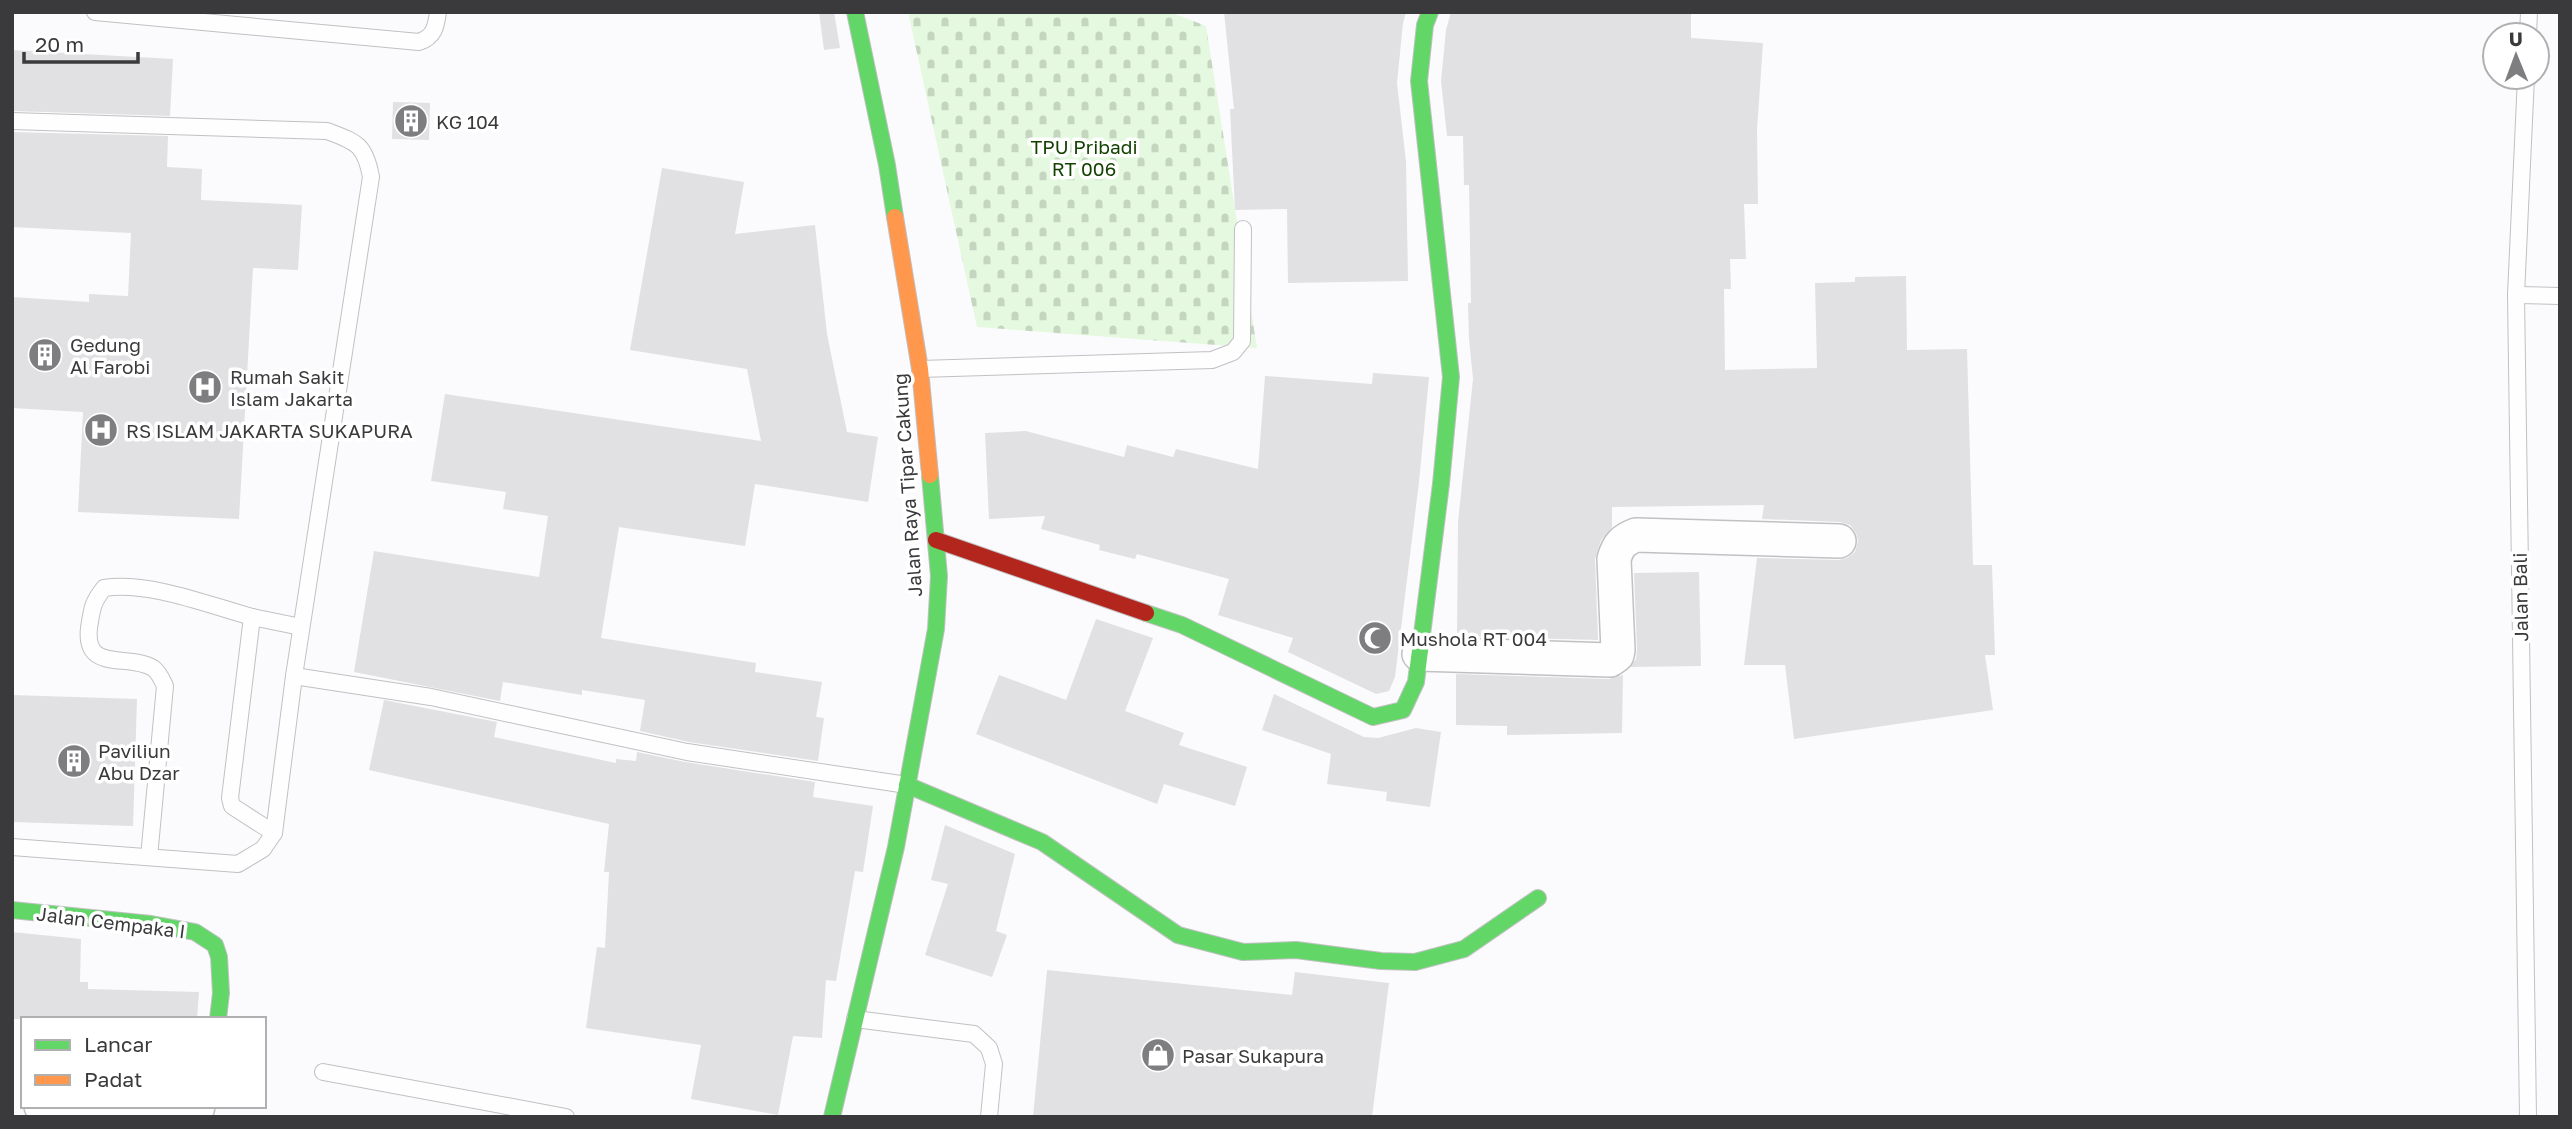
<svg xmlns="http://www.w3.org/2000/svg" width="2572" height="1129" viewBox="0 0 2572 1129" font-family="'Golos Text',sans-serif">
<style>
.cemetery{fill:url(#cemetery-stones)}
.building{fill:#e1e1e3}
.lines{fill:none;stroke-linecap:round;stroke-linejoin:round}
.lane-casing{stroke:#c1c1c3;stroke-width:18}
.street-casing{stroke:#c1c1c3;stroke-width:36}
.fast-casing{stroke:#c1c1c3;stroke-width:18}
.slow-casing{stroke:#c1c1c3;stroke-width:18}
.jam-casing{stroke:#c1c1c3;stroke-width:18}
.lane{stroke:#fefeff;stroke-width:16}
.street{stroke:#fefeff;stroke-width:33}
.fast{stroke:#63d668;stroke-width:16}
.slow{stroke:#ff974d;stroke-width:16}
.jam{stroke:#b3261e;stroke-width:16}
.labels{text-anchor:middle;dominant-baseline:central;stroke-width:7;stroke-linejoin:round;paint-order:stroke}
.poi-label{font-size:19px;fill:#3a3a3c;stroke:#fff;text-anchor:start}
.park-label{font-size:19px;fill:#134200;stroke:#fff}
.street-label{font-size:19px;fill:#3a3a3c;stroke:#fff}
</style>
<defs>
<pattern id="cemetery-stones" width="16" height="16" patternUnits="userSpaceOnUse" patternTransform="scale(1.75)"><rect width="16" height="16" fill="#e4f9df"/><path d="M2 7V4a2 2 0 0 1 4 0v3zM10 15v-3a2 2 0 0 1 4 0v3z" fill="#c4d6c0"/></pattern>
</defs>
<rect width="100%" height="100%" fill="#fbfbfd"/>
<polygon class="cemetery" points="908,12 1170,12 1206,26 1257,348 977,327"/>
<g class="building">
<polygon points="819,12 834,12 840,48 824,50"/>
<polygon points="1224,12 1406,12 1403,23 1397,83 1406,161 1408,281 1288,283 1287,209 1235,210 1230,109 1234,109"/>
<polygon points="1451,12 1691,12 1691,38 1763,43 1757,130 1758,204 1744,204 1746,259 1730,259 1731,289 1724,289 1725,370 1817,368 1815,283 1855,282 1855,277 1906,276 1907,350 1967,349 1973,565 1992,565 1995,655 1985,655 1993,710 1794,739 1785,665 1744,665 1757,558 1839,560 1847,558 1855,552 1858,541 1856,533 1850,525 1840,522 1762,519 1764,505 1612,507 1612,527 1601,540 1595,559 1598,640 1457,636 1458,522 1473,379 1469,339 1468,303 1471,303 1469,185 1464,185 1463,136 1447,136 1441,81 1446,30"/>
<polygon points="12,50 173,59 170,116 12,111"/>
<polygon points="393,102 430,103 429,140 392,139"/>
<polygon points="12,132 168,136 167,167 202,169 201,200 302,205 298,270 253,268 239,519 78,512 83,412 12,408 12,297 89,302 89,294 128,296 131,233 12,227"/>
<polygon points="662,168 744,182 735,234 815,225 827,334 847,432 878,437 868,502 755,484 745,546 619,527 601,638 756,663 755,672 822,682 816,717 824,718 818,761 689,742 640,731 645,700 582,690 582,695 503,682 500,701 354,672 374,551 539,577 548,516 503,509 506,492 431,481 445,394 761,441 747,369 630,350"/>
<polygon points="1373,373 1429,377 1419,482 1395,677 1389,691 1376,694 1288,652 1293,638 1218,615 1229,579 1137,554 1135,559 1099,550 1100,545 1041,529 1045,516 989,519 985,433 1026,431 1124,457 1127,445 1173,457 1176,449 1258,469 1265,376 1372,384"/>
<polygon points="1699,572 1701,666 1630,667 1636,659 1637,649 1634,573"/>
<polygon points="1096,619 1153,638 1125,711 1184,733 1179,745 1247,767 1235,806 1164,784 1157,804 976,734 999,675 1066,700"/>
<polygon points="1456,674 1609,679 1623,675 1622,733 1507,735 1507,726 1456,725"/>
<polygon points="1274,694 1364,737 1378,738 1416,728 1441,732 1430,807 1386,801 1387,792 1327,784 1331,754 1262,730"/>
<polygon points="12,695 137,699 133,826 12,822"/>
<polygon points="384,700 497,722 494,737 616,763 616,759 636,761 637,752 685,762 815,782 813,797 873,806 863,872 855,871 836,981 826,980 822,1038 793,1036 778,1115 691,1099 701,1045 586,1028 597,947 605,948 609,872 604,872 609,824 369,770"/>
<polygon points="945,825 1015,854 996,931 1007,935 992,977 925,955 948,884 931,880"/>
<polygon points="12,932 81,939 80,982 88,982 88,989 199,992 197,1019 12,1019"/>
<polygon points="1047,970 1292,995 1295,972 1389,983 1372,1117 1033,1117"/>
</g>
<g class="lines">
<g class="lane-casing">
<g id="lane">
<path d="M95,12L419,42C434,37 436,27 438,12"/>
<polyline points="2528,35 2529,12"/>
<polyline points="2526,77 2516,295 2528,1117"/>
<path d="M12,121L327,131C356,142 365,144 371,177L294,676L274,833L263,849L238,864L12,847"/>
<polyline points="2516,295 2560,296"/>
<polyline points="920,369 1212,360 1233,352 1242,341 1243,229"/>
<polyline points="294,676 431,697 687,752 907,785"/>
<polyline points="274,833 232,806 230,798 252,617 301,627"/>
<path d="M149,857L165,686C162,680 159,672 153,668C128,653 84,673 89,628C92,609 92,603 104,588C149,581 208,605 252,617"/>
<polyline points="855,1019 974,1034 989,1048 994,1064 989,1117"/>
<polyline points="323,1072 566,1117"/>
</g>
</g>
<g class="street-casing">
<g id="street">
<path d="M1419,654L1610,660L1617,655L1618,650L1614,559C1618,545 1623,540 1636,535L1839,541"/>
<polyline points="41,1106 168,1117"/>
<polyline points="195,1117 198,1106"/>
</g>
</g>
<g class="fast-casing">
<g id="fast">
<polyline points="855,12 887,165 895,217"/>
<polyline points="1146,613 1182,625 1373,717 1403,710 1416,682 1441,484 1451,377 1419,81 1425,25 1430,12"/>
<polyline points="907,785 1042,842 1178,935 1243,952 1296,950 1381,961 1415,962 1464,949 1538,898"/>
<polyline points="12,910 151,924 195,932 215,945 219,957 221,993 218,1019"/>
<polyline points="832,1117 896,847 936,629 939,576 930,475"/>
</g>
</g>
<g class="slow-casing">
<polyline id="slow" points="895,217 920,369 930,475"/>
</g>
<g class="jam-casing">
<polyline id="jam" points="936,540 1146,613"/>
</g>
<use href="#lane" class="lane"/>
<use href="#street" class="street"/>
<use href="#fast" class="fast"/>
<use href="#slow" class="slow"/>
<use href="#jam" class="jam"/>
</g>
<defs>
<g id="building-disc" transform="scale(1.75)"><circle r="9.5" fill="#7e7e80" stroke="#fff"/><path d="M-4-6H4V6H1V3H-1V6H-4ZM-2.5-4.3h1.7v1.8h-1.7ZM.8-4.3h1.7v1.8H.8ZM-2.5-1h1.7V.8h-1.7ZM.8-1h1.7V.8H.8Z" fill="#fff"/></g>
<g id="hospital-disc" transform="scale(1.75)"><circle r="9.5" fill="#7e7e80" stroke="#fff"/><path d="M-5-5h3v3.5h4V-5h3V5h-3V1.5h-4V5h-3Z" fill="#fff"/></g>
<g id="mosque-disc" transform="scale(1.75)"><circle r="9.5" fill="#7e7e80" stroke="#fff"/><path d="M3.5-4.9A6 6 0 1 0 3.5 4.9A5 5 0 1 1 3.5-4.9Z" fill="#fff"/></g>
<g id="shop-disc" transform="scale(1.75)"><circle r="9.5" fill="#7e7e80" stroke="#fff"/><path d="M-5-2.5h2.3a2.7 3.5 0 0 1 5.4 0H5L5.5 6h-11ZM-1.5-2.5h3a1.5 2.3 0 0 0-3 0Z" fill="#fff"/></g>
</defs>
<g fill-rule="evenodd">
<use href="#building-disc" x="411" y="121"/>
<use href="#building-disc" x="45" y="355"/>
<use href="#hospital-disc" x="205" y="387"/>
<use href="#hospital-disc" x="101" y="430"/>
<use href="#mosque-disc" x="1375" y="638"/>
<use href="#building-disc" x="74" y="761"/>
<use href="#shop-disc" x="1158" y="1055"/>
</g>
<g class="labels">
<g class="poi-label">
<text x="436" y="121">KG 104</text>
<text x="70" y="344">Gedung<tspan x="70" dy="22">Al Farobi</tspan></text>
<text x="230" y="376">Rumah Sakit<tspan x="230" dy="22">Islam Jakarta</tspan></text>
<text x="126" y="430">RS ISLAM JAKARTA SUKAPURA</text>
<text x="1400" y="638">Mushola RT 004</text>
<text x="98" y="750">Paviliun<tspan x="98" dy="22">Abu Dzar</tspan></text>
<text x="1182" y="1055">Pasar Sukapura</text>
</g>
<g class="park-label">
<text x="1084" y="146">TPU Pribadi<tspan x="1084" dy="22">RT 006</tspan></text>
</g>
<g class="street-label">
<text transform="translate(907 485) rotate(-94)">Jalan Raya Tipar Cakung</text>
<text transform="translate(2520 597) rotate(-91)">Jalan Bali</text>
<text transform="translate(111 922) rotate(7)">Jalan Cempaka I</text>
</g>
</g>
<rect width="2572" height="1129" fill="none" stroke="#3a3a3c" stroke-width="28"/>
<rect x="21" y="1017" width="245" height="91" fill="#ffffff" stroke="#b0b0b1" stroke-width="2"/>
<rect x="35" y="1040" width="35" height="10" fill="#63d668" stroke="#b0b0b1" stroke-width="2"/>
<text x="84" y="1052" font-size="21" fill="#3a3a3c">Lancar</text>
<rect x="35" y="1075" width="35" height="10" fill="#ff974d" stroke="#b0b0b1" stroke-width="2"/>
<text x="84" y="1087" font-size="21" fill="#3a3a3c">Padat</text>
<g transform="translate(2516 56) rotate(359)"><circle r="33" fill="#ffffff" stroke="#b0b0b1" stroke-width="2"/>
<path d="M0-5L12 26L0 18L-12 26Z" fill="#7e7e80"/>
<text y="-10" font-size="19" font-weight="bold" text-anchor="middle" fill="#3a3a3c">U</text>
</g>
<path d="M24 52v10h114v-10" fill="none" stroke="#3a3a3c" stroke-width="3.5"/>
<text x="35" y="52" font-size="21" fill="#3a3a3c" stroke="#ffffff" stroke-width="5" paint-order="stroke">20 m</text>
</svg>
